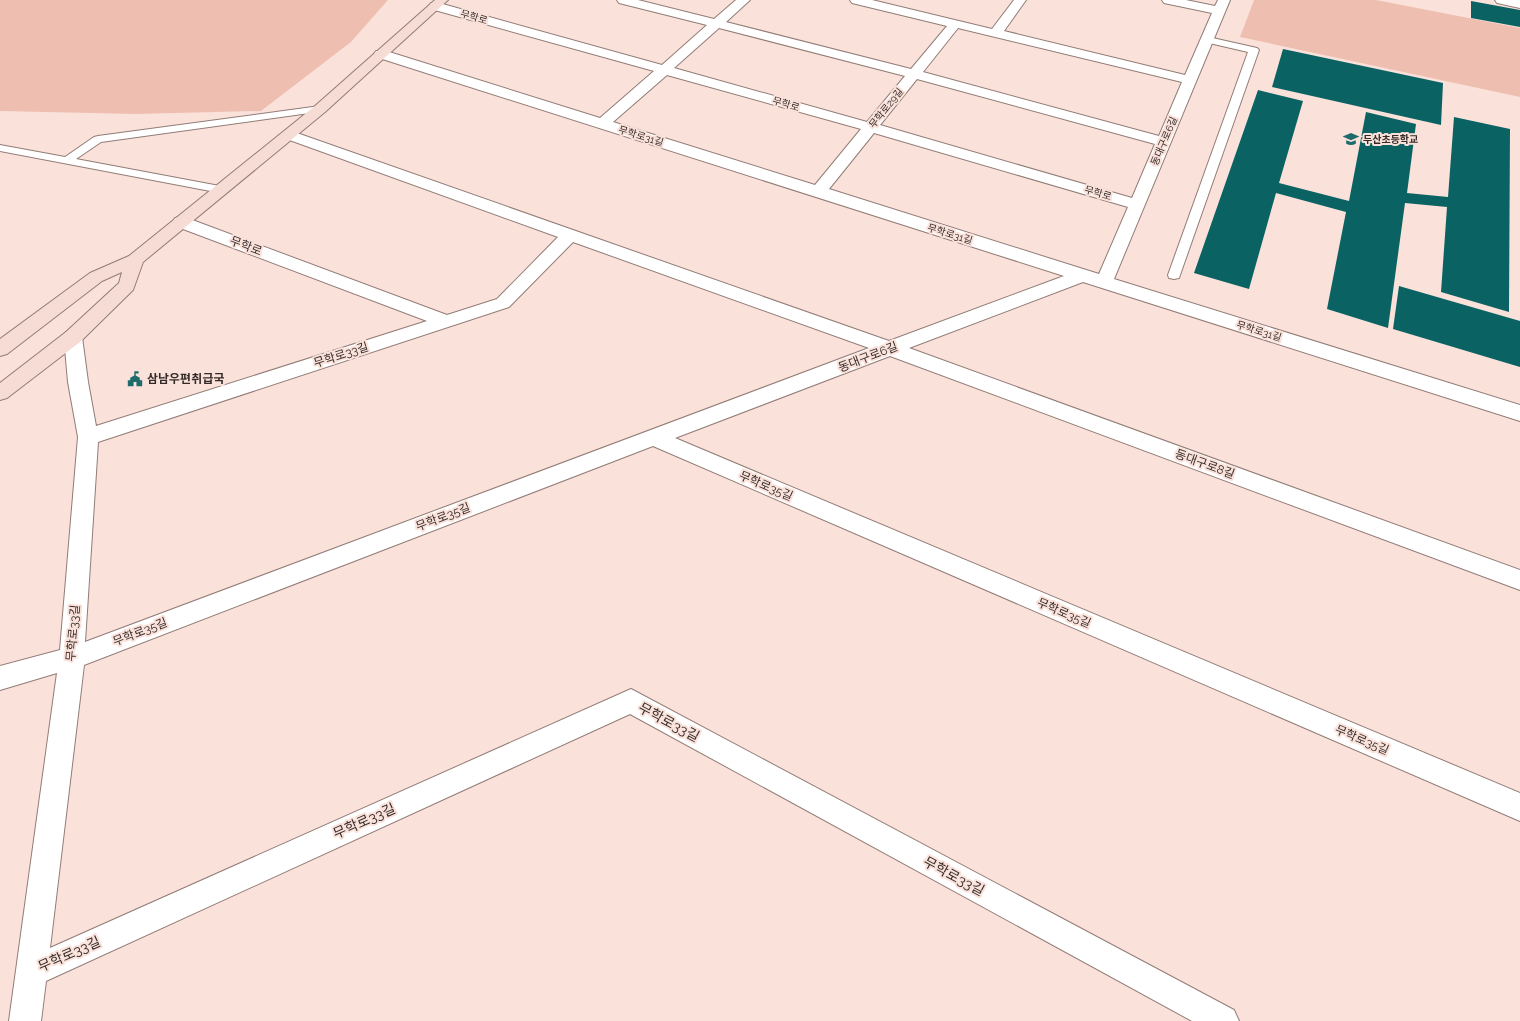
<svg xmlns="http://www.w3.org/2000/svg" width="1520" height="1021" viewBox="0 0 1520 1021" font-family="Raleway,'Noto Sans KR',sans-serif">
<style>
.green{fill:#eebfb1}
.building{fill:#0b6263}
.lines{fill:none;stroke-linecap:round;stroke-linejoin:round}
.lane-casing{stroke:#927c76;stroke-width:2}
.street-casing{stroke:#927c76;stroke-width:2}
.secondary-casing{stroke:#927c76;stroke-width:2}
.lane{fill:#fff;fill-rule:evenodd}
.street{fill:#fff;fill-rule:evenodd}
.secondary{fill:#f7dcd5;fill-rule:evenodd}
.labels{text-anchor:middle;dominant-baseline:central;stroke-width:4;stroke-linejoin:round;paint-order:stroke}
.far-street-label{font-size:10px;fill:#342b29;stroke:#fae2db}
.far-poi-label{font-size:10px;font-weight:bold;fill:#342b29;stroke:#fae2db;text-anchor:start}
.street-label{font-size:12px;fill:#342b29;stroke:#fae2db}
.poi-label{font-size:12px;font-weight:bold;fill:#342b29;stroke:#fae2db;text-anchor:start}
.near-street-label{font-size:14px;fill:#342b29;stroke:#fae2db}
</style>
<rect width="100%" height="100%" fill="#fae2db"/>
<g class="green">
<polygon points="0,0 388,0 351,42 261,111 136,114 0,111"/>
<polygon points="1254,0 1376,0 1520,28 1520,97 1240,37"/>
</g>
<g class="building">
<polygon points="1471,1 1520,10 1520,27 1471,18"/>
<polygon points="1283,49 1443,83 1441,125 1272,87"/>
<polygon points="1258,90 1303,101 1279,183 1349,201 1366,112 1416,124 1407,193 1448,197 1454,117 1510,129 1509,312 1441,292 1447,207 1405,203 1388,328 1327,309 1346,212 1276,193 1249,289 1194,273"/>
<polygon points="1399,286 1520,321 1520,367 1393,329"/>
</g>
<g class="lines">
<g class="lane-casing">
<g id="lane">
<polygon points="1208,37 1257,48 1259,50 1180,275 1179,278 1174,279 1169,278 1168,275 1248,52 1205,42 1203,40 1205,38"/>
<polygon points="320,106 325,109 324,111 101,142 76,159 225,187 227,189 225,191 221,193 0,151 0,145 65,157 94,137 98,136"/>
</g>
</g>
<g class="street-casing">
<g id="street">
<path d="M617,0H638L714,19L736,0H750L726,22L911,69L947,26L852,3L850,0H872L992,29L1014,0H1026L1004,31L1185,75L1212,13L1164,3L1162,0H1186L1215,6L1218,0H1230L1114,279L1520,405V421L1083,282L909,348L1520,570V590L890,356L675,438L1520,793V821L653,446L84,665L50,948L631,689L1234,1010L1239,1021H1192L630,714L46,981L41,1021H9L57,673L0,690V666L60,650L78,437L68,382L64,337L66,332L73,330L80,332L82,337L88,382L96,426L427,321L175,226L173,222L175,218L181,217L187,218L447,315L497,299L558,237L284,138L281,135L284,132L289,130L294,132L889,341L1064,276L376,57L374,54L376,51H386L600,118L654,71L431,9L429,6L431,3H439L662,65L707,25L619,3ZM719,28L905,76L867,122L674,68ZM958,28L1182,82L1159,136L923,72ZM667,75L861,129L815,185L613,122ZM917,79L1155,144L1132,198L880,125ZM874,133L1128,207L1099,274L829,189ZM573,242L869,348L85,642L98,442L509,307Z"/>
<polygon points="1495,0 1520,0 1520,8 1497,3"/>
</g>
</g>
<g class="secondary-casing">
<polygon id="secondary" points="435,0 448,0 325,112 143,262 133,290 80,342 7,398 0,400 0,383 66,332 119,283 122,272 102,281 7,354 0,356 0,339 90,273 129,256 315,106"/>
</g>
<use href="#lane" class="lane"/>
<use href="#street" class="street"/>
<use href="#secondary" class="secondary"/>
</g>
<defs>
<g id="school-bare" transform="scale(1.2)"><path d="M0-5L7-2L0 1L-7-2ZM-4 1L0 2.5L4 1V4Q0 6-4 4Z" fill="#1e6b6c" stroke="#fae2db" stroke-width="2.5" paint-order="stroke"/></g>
<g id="civic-bare" transform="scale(1.2)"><path d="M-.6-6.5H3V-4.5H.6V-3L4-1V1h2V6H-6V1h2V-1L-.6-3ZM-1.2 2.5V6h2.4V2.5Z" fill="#1e6b6c" stroke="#fae2db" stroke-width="2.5" paint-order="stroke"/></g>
</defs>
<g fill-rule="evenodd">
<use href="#school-bare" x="1351" y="139"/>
<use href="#civic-bare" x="135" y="379"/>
</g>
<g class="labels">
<g class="far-street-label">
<text transform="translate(474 17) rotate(16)">무학로</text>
<text transform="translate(786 104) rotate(16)">무학로</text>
<text transform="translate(886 108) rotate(-51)">무학로29길</text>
<text transform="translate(641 136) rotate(17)">무학로31길</text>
<text transform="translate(1164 141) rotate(-67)">동대구로6길</text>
<text transform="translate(1098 193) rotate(16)">무학로</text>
<text transform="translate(950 234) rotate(17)">무학로31길</text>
<text transform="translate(1259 331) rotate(17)">무학로31길</text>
</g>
<g class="far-poi-label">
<text x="1363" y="139">두산초등학교</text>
</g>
<g class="street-label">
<text transform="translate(246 246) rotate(21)">무학로</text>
<text transform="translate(341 355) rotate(-18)">무학로33길</text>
<text transform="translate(868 357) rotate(-21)">동대구로6길</text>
<text transform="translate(1205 464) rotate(20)">동대구로8길</text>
<text transform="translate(766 486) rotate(23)">무학로35길</text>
<text transform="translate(443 517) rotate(-21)">무학로35길</text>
<text transform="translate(1064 613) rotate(23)">무학로35길</text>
<text transform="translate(140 632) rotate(-21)">무학로35길</text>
<text transform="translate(73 633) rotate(-85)">무학로33길</text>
<text transform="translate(1362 740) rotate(23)">무학로35길</text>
</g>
<g class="poi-label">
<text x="147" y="379">삼남우편취급국</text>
</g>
<g class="near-street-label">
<text transform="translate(669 722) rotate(28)">무학로33길</text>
<text transform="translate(364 821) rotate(-24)">무학로33길</text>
<text transform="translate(954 876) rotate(28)">무학로33길</text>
<text transform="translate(69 954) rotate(-24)">무학로33길</text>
</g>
</g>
</svg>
